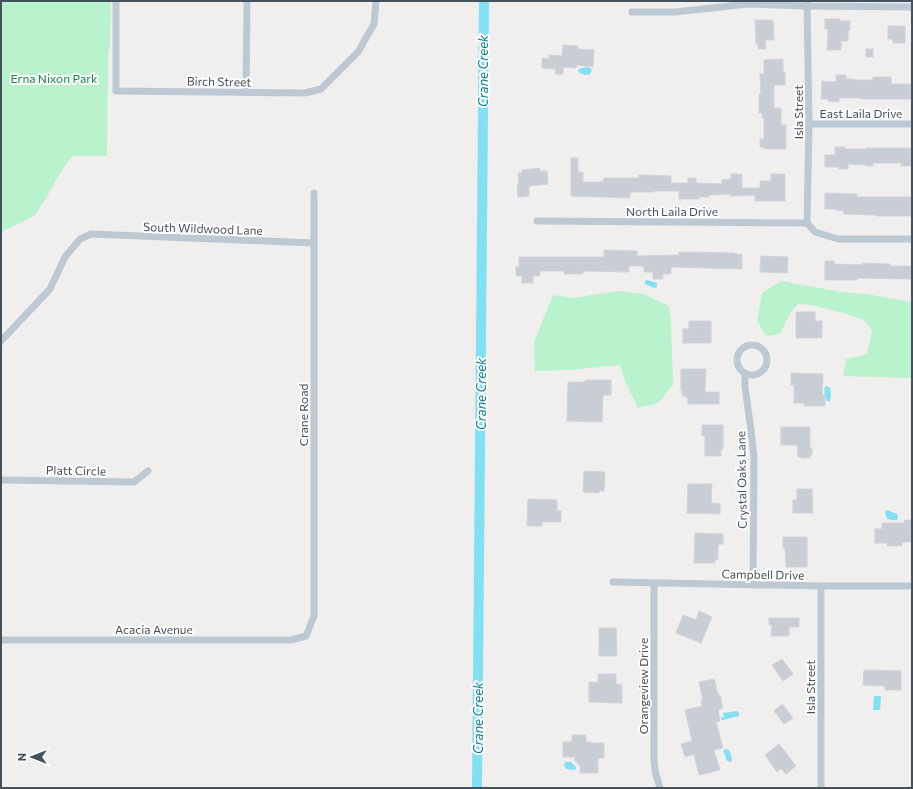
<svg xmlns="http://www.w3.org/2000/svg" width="913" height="789" viewBox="0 0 913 789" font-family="Commissioner,sans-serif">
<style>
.green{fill:#b8f3cd}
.water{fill:#81e0f4}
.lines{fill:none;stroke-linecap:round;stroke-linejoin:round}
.canal{stroke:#81e0f4;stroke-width:10}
.building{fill:#c9cdd4;stroke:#d1d4db}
.minor{stroke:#bdc9d2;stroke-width:7}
.labels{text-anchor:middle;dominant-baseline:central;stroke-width:4;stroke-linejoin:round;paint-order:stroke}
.park-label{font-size:12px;fill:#0e8646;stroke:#fff}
.street-label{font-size:12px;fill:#44525e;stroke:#fff}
.water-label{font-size:13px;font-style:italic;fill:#03819c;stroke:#fff}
</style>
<rect width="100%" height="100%" fill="#f1eeee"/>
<g class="green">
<polygon points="1,1 111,1 110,44 108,57 107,156 72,156 58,176 46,198 34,216 1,232"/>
<polygon points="781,281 842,292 866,294 912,302 912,378 843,376 846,359 867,354 872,330 864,320 843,313 811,305 798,304 790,313 780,334 766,336 757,321 762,293"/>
<polygon points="618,291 644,294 669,306 671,320 673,385 658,403 638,408 625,381 620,365 569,370 535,371 534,342 553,295 574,298"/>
</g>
<g class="water">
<path d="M586,67L590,68L592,70L590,74C585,76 582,74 578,72L579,69Z"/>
<polygon points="647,280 657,283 657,287 654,288 645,284 645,281"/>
<path d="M826,386L830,388L831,395L830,401H827C824,396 824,392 825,387Z"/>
<path d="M887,510L897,514L898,517L897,520C894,521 890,519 887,519L885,512Z"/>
<polygon points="874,696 881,696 880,710 873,710"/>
<polygon points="737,711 739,713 739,716 723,720 721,719 722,717 725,717 723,715 723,713"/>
<path d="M726,749L729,750C730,751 732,759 732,760L730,762L726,760C726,754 724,755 723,751Z"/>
<polygon points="565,762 571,762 576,767 576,769 574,770 566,769 564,765"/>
</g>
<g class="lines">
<polyline class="canal" points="477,788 484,1"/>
</g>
<g class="building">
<polygon points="825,19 840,19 840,21 850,21 850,30 848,30 848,41 841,41 841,50 827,50 828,29 825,29"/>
<polygon points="755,20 773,20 774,40 765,40 766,49 758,49 758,44 756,44"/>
<polygon points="888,26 905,26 905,43 893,43 893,39 888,39"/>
<polygon points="563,45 578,46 578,49 594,50 593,67 577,65 576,68 563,67 563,74 555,74 556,69 542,68 542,58 549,59 549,55 562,56"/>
<rect x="866" y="49" width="7" height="8"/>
<polygon points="783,59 783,72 785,72 785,85 774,85 774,108 781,108 781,125 786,125 786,149 764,149 764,147 760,147 760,139 764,139 764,118 762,118 762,113 759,113 759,94 761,94 760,74 764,74 764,60"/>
<polygon points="836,75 846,75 846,79 854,79 854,80 873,80 873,77 891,77 891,84 912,84 912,99 862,99 862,98 839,98 839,102 828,101 828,99 821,99 822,81 836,82"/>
<polygon points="835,147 845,147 845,149 866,149 866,148 912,148 912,166 901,166 901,163 873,163 873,166 866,166 866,165 848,164 848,169 839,169 839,167 825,167 825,155 835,155"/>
<polygon points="571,158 578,158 578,172 583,172 583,182 603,182 604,178 639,178 639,175 671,176 671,183 688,183 688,178 696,178 696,183 722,184 722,180 731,179 731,174 742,174 742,188 760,188 760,181 771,181 771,174 785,174 785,201 755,201 755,195 730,196 730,194 709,195 709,197 699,197 699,199 679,199 679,191 654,191 654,192 630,192 630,198 571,196"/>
<polygon points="540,168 540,171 547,171 548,184 529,186 529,196 518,197 517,185 519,184 518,173 522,173 522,170"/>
<polygon points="825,193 857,194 857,197 912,197 912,216 876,216 876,215 844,214 844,211 836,210 836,209 825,209"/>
<polygon points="604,250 637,251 637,256 679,255 679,252 735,253 735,254 742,254 742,269 671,267 671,274 663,274 663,279 653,279 653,272 644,272 644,266 629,266 629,272 583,271 583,274 564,274 564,271 540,271 540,276 533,276 533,283 522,283 522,276 516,276 516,267 519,267 519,257 604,257"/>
<polygon points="761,256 788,257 787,273 760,272"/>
<polygon points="825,261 834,261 834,264 862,265 862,263 890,264 890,266 912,266 912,279 857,278 857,280 825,280"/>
<polygon points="796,312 815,312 815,321 822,321 822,338 796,338"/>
<polygon points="689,321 711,321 711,343 683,343 683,329 689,329"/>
<polygon points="681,369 706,369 705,392 719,392 719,404 688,404 688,398 686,398 686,396 682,396 682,390 681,390"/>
<polygon points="791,373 823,374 822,395 825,395 825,406 804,406 804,403 794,403 794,385 791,385"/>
<polygon points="585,380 611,380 611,395 603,395 602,422 567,421 568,382 585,382"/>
<polygon points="702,425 723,425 723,449 721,449 721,456 705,456 705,436 702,436"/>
<polygon points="781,427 810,427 810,448 812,448 812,455 810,455 810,458 801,458 801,457 798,457 797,445 781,445"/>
<polygon points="584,471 605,472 604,491 599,491 599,493 583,492"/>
<polygon points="688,484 712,484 711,503 720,504 720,514 687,513"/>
<polygon points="797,489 812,489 813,513 793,513 793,500 797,500"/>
<polygon points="528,499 557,500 557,511 561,511 561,522 542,522 542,526 527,526"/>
<polygon points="904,520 912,520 912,542 902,542 902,546 887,546 887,543 875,543 875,529 882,529 882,523 904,523"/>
<polygon points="695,533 723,534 723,544 719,544 719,545 718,545 718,560 715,559 715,563 694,563"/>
<polygon points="783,537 807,537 807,567 786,567 785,548 783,548"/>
<polygon points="699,611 712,617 701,643 676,633 683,615 696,620"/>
<polygon points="769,618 799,618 799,627 789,627 789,636 771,636 772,625 769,625"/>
<polygon points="599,628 616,628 617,656 599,656"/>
<polygon points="782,659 793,674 783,681 772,665"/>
<polygon points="864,670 901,671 901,690 885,690 885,686 863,685"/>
<polygon points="598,674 616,674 616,684 622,685 622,703 589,702 589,682 598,683"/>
<polygon points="714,679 718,695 720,695 723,708 718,710 720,721 716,722 723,748 714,750 720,770 699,775 694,754 685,757 681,744 692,741 685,710 702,706 701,700 703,700 699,682"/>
<polygon points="782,704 793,718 784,724 774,711"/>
<polygon points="572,735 586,735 586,742 591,742 591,743 604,743 604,758 598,758 598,773 580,773 580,766 575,761 575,757 563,757 563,742 572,742"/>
<polygon points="779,744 796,766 786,774 781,769 777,772 765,755"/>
</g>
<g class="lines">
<g class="minor">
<polyline points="116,1 116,91 305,93 321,89 358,52 374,24 376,1"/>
<polyline points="807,1 809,124 807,223"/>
<polyline points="632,12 675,12 748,4 807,6 912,7"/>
<polyline points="246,92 247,1"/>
<polyline points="809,124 912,124"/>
<polyline points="537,221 807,223"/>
<polyline points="807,223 815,232 838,239 912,239"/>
<polyline points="1,341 50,289 65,257 80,239 91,234 313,243"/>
<circle cx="752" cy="360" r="15"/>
<polyline points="745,374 745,387 751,430 754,458 753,585"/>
<polyline points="1,480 134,482 148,471"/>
<polyline points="613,582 821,586 912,586"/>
<polyline points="654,584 654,760 655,771 660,788"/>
<polyline points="1,640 291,640 306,636 314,616 314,193"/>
<polyline points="821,788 821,586"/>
</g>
</g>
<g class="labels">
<g class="park-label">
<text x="54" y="78">Erna Nixon Park</text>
</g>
<g class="street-label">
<text transform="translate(219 81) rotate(1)">Birch Street</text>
<text transform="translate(798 112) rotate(-90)">Isla Street</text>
<text x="861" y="113">East Laila Drive</text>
<text x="672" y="211">North Laila Drive</text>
<text transform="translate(203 228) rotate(2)">South Wildwood Lane</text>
<text transform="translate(303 415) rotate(-90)">Crane Road</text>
<text transform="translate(76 470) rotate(1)">Platt Circle</text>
<text transform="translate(741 480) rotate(-91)">Crystal Oaks Lane</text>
<text transform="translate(763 574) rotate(1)">Campbell Drive</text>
<text x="154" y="629">Acacia Avenue</text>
<text transform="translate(643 686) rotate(-90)">Orangeview Drive</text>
<text transform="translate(810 687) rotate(-90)">Isla Street</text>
</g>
<g class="water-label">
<text transform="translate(483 71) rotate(-90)">Crane Creek</text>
<text transform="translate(481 394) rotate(-90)">Crane Creek</text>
<text transform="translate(478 718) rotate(-90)">Crane Creek</text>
</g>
</g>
<rect width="913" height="789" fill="none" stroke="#44525e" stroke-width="4"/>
<g transform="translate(32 757) rotate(270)" stroke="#ffffff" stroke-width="3" paint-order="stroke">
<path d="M0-3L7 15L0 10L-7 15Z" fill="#44525e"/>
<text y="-6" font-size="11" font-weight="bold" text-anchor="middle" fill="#44525e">N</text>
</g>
</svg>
